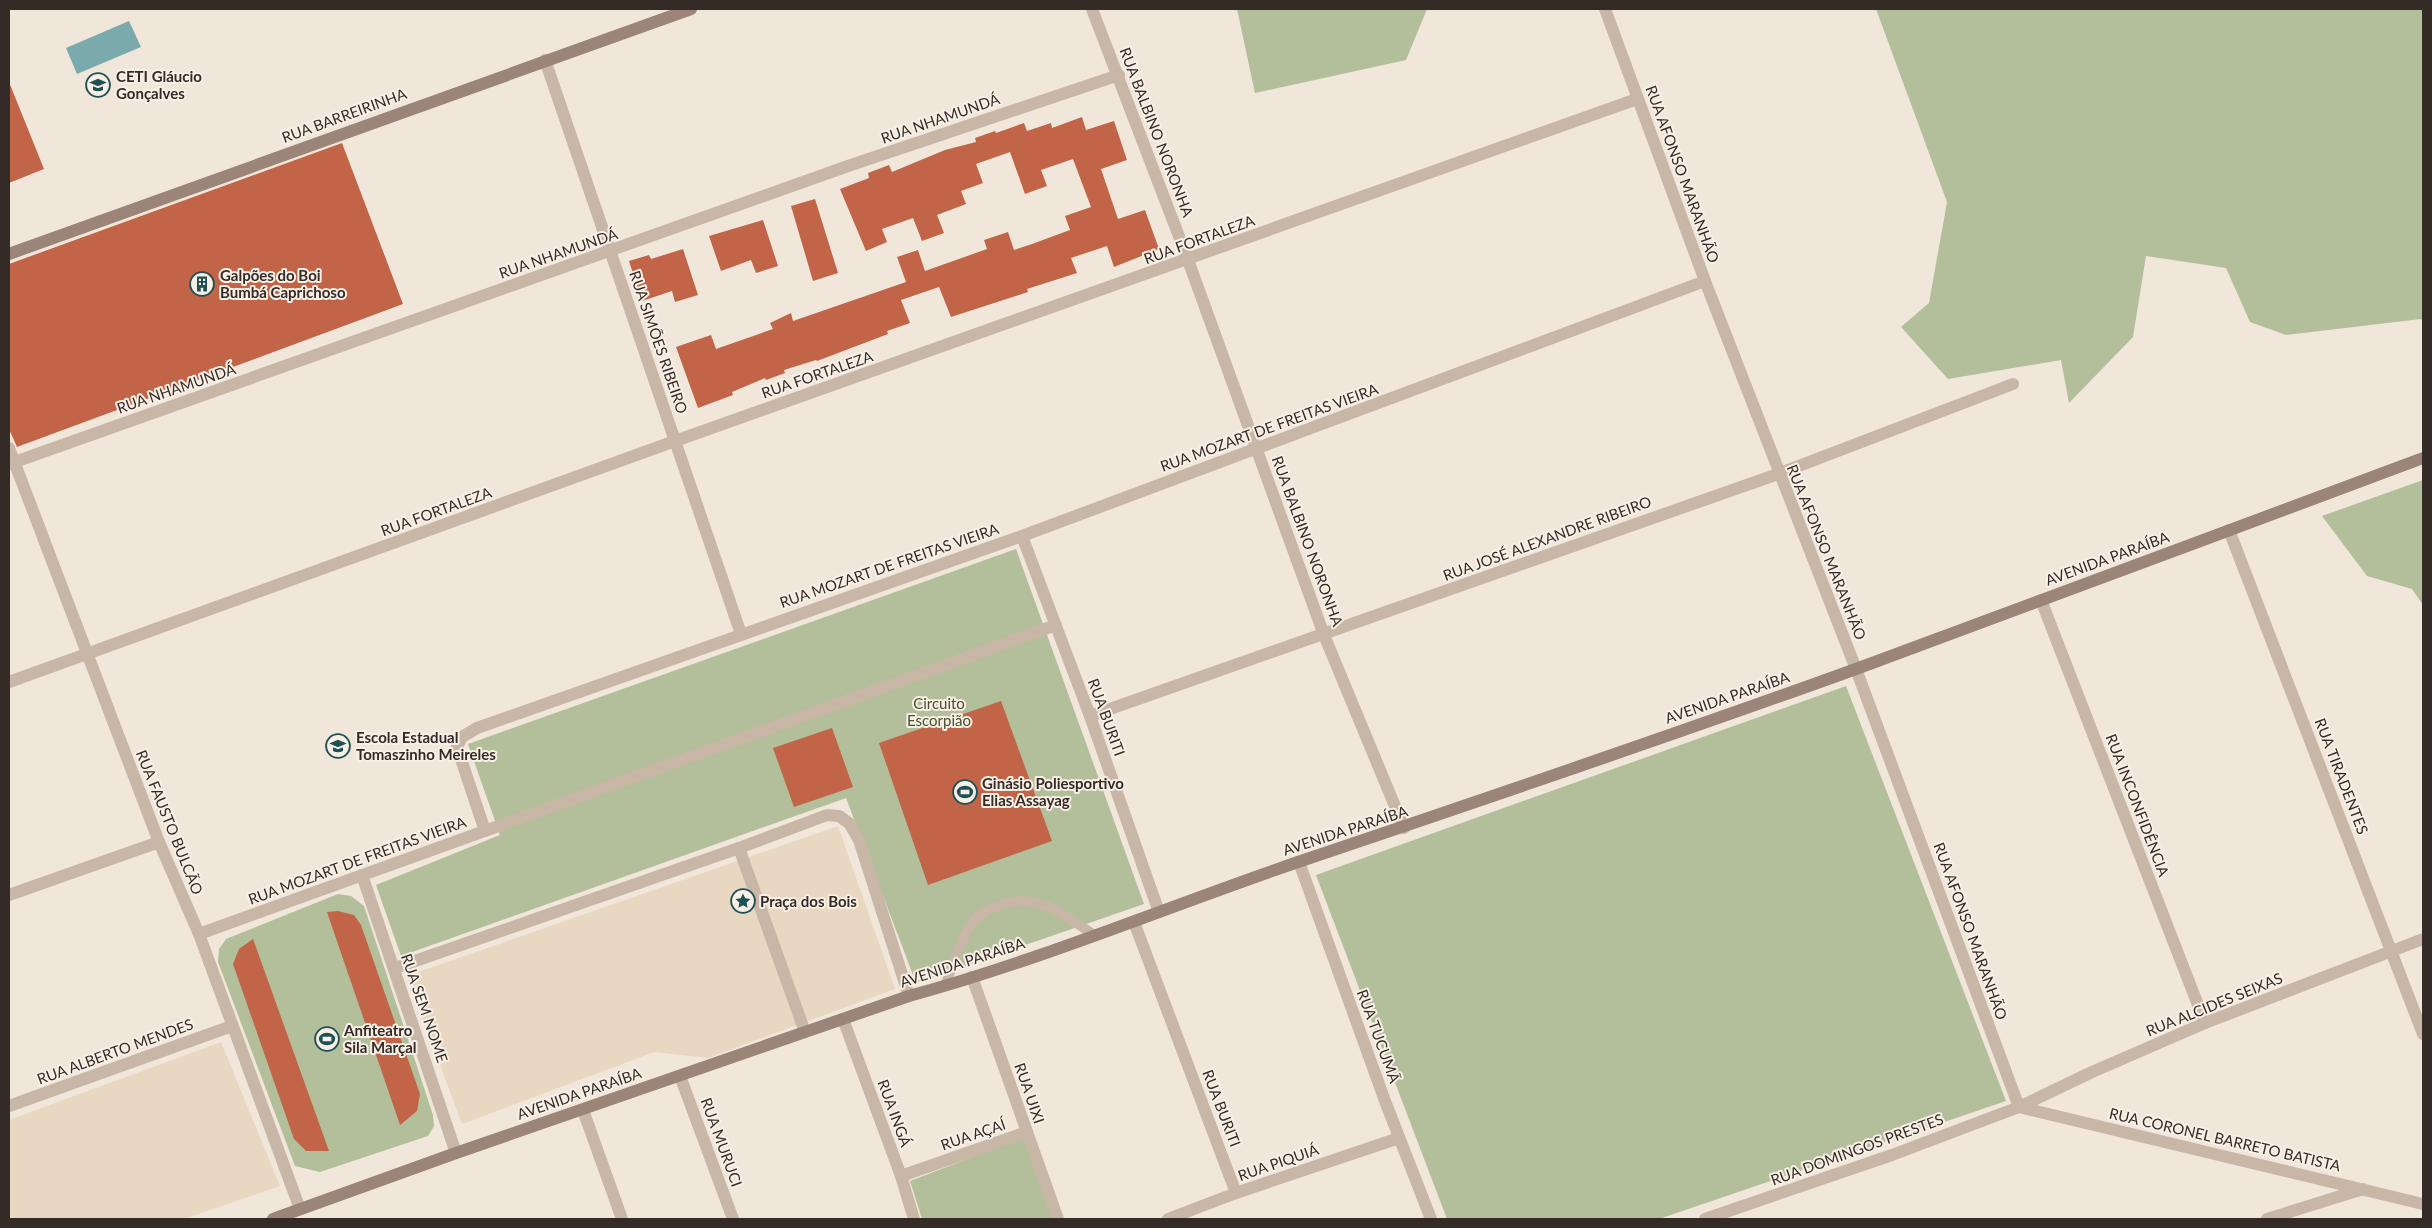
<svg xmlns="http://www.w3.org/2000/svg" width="2432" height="1228" viewBox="0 0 2432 1228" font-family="Lato,sans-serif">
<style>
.green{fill:#b3be9b}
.plaza{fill:#e8d7c1}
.water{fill:#7aaaac}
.building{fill:#c16447}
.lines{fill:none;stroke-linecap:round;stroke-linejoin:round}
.lane{stroke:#c8b6a6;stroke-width:10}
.street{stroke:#c8b6a6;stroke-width:12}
.secondary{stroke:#9b8578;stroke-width:12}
.labels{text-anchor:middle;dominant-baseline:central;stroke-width:4;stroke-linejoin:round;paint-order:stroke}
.poi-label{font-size:15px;font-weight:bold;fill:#342b27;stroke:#f8f0e6;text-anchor:start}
.street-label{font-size:15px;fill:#342b27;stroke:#f8f0e6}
.park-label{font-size:15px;fill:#44512c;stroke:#f8f0e6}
</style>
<rect width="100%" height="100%" fill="#f0e6da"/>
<g class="green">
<polygon points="1237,9 1427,9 1406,60 1255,93"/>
<polygon points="1876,9 2423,9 2423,322 2421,319 2286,335 2250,322 2226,268 2146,256 2133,337 2069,403 2061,360 1948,379 1901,327 1929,303 1947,202"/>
<polygon points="2423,480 2423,605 2412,589 2367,576 2322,516"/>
<polygon points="1016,549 1144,904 916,983 846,798 401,956 376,885 500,835 468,744"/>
<polygon points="1846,686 2006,1101 1659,1219 1447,1219 1316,875"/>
<polygon points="338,894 351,896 364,906 433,1115 434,1126 428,1136 320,1172 295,1166 218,962 219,949 226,939"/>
<polygon points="1025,1137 1053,1219 922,1219 910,1181"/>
</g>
<g class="plaza">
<polygon points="838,826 895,989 708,1058 654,1052 462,1124 407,976"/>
<polygon points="221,1042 280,1186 184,1219 9,1219 9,1120"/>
</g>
<polygon class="water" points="129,21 141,47 77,74 66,48"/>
<g class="building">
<polygon points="9,82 44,169 9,183"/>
<polygon points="1082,117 1086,130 1114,121 1127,160 1101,169 1118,219 1145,210 1159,249 1114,267 1107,246 1071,258 1077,273 1027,289 1028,292 951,317 939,287 901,300 910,323 887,331 888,334 817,361 816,360 784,370 785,373 766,380 765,378 732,392 733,395 698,408 676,347 711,335 716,349 773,329 770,323 791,313 793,321 906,282 897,257 918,250 925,271 987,249 984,240 1008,232 1014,250 1032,244 1070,230 1065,216 1091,207 1073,159 1041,170 1047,186 1025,194 1010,152 976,164 983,183 961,191 966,204 937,215 944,233 922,241 913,218 882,229 887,242 866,251 840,189 869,178 868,173 889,165 892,172 945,150 976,142 975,138 995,131 996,133 1024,123 1027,131 1051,123 1052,128"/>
<polygon points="342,143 403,304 17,447 9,429 9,264"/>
<polygon points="815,199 838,273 813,281 791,206"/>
<polygon points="763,220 778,266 756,273 751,260 721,271 709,236"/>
<polygon points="683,249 698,295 675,302 672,291 642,301 629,261 649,255 651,259"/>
<polygon points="1001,701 1052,841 928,885 879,743"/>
<polygon points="832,728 853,787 794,807 773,748"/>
<polygon points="338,911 354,915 361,925 420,1094 417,1111 400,1125 327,912"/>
<polygon points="253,939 319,1123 329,1151 306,1151 294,1139 233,964 239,949"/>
</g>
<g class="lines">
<path class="lane" d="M945,986C953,965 959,942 972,923C978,914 987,910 997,906C1037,891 1062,914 1094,935"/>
<g class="street">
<polyline points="1092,9 1188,260 1324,635 1404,828"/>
<polyline points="1605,9 1705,281 1856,669 2019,1107"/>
<polyline points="545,60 741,634"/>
<polyline points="9,448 159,842 199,934 300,1209"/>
<polyline points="9,464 848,166 1119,75"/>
<polyline points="2229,530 2423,1034"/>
<polyline points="1022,536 1090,716 1159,912"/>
<polyline points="2041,600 2205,1023"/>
<polyline points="9,682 675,441 1637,99"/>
<polyline points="1090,716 1778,474 2013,384"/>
<polyline points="485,831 457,747 462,737 477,728 1022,536 1705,281"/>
<polyline points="739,848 805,1032"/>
<polyline points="1299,862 1385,1101 1431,1219"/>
<polyline points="362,875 456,1153"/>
<polyline points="9,895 159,842"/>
<polyline points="1134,922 1236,1193"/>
<polyline points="199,934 1056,625"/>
<polyline points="395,968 739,848 827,815 839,816 849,823 859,840 909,996"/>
<polyline points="972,977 1058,1219"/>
<polyline points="843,1019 901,1176 914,1219"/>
<polyline points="680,1076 733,1219"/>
<polyline points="9,1106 232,1026"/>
<polyline points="2019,1107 2423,1204"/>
<polyline points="583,1110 622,1219"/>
<polyline points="901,1176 1027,1132"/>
<polyline points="1168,1219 1236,1193 1399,1138"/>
<polyline points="1705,1219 1892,1155 2019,1107 2092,1072 2205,1023 2423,939"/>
<polyline points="2267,1219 2363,1189"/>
</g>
<g class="secondary">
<polyline points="9,254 691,9"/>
<path d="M273,1219L456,1153L909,996C1041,960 1169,906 1298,862C1485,799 1671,736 1856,669C2045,600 2234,528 2423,458"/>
</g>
</g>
<defs>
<g id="school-ring" transform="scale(1.25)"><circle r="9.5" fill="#f8f0e6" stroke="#1e5054" stroke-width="1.5"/><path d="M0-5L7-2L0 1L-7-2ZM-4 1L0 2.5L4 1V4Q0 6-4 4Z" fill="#1e5054"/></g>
<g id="building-ring" transform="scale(1.25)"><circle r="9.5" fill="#f8f0e6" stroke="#1e5054" stroke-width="1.5"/><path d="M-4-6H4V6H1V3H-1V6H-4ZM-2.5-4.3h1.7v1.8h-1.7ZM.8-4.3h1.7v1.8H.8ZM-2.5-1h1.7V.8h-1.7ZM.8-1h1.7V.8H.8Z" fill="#1e5054"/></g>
<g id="stadium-ring" transform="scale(1.25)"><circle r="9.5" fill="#f8f0e6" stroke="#1e5054" stroke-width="1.5"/><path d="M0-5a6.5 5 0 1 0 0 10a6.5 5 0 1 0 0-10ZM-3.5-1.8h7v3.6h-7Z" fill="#1e5054"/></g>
<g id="sight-ring" transform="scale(1.25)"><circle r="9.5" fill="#f8f0e6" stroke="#1e5054" stroke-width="1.5"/><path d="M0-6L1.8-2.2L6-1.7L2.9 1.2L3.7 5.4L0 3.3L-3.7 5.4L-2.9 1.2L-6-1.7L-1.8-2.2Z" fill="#1e5054"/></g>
</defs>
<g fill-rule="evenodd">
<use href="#school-ring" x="98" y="85"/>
<use href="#building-ring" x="202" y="284"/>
<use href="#school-ring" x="338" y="746"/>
<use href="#stadium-ring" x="965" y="792"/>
<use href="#sight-ring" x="743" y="901"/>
<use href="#stadium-ring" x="327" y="1039"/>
</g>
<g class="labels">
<g class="poi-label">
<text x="116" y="76">CETI Gláucio<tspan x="116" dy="17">Gonçalves</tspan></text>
<text x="220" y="275">Galpões do Boi<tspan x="220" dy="17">Bumbá Caprichoso</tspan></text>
<text x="356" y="737">Escola Estadual<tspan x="356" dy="17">Tomaszinho Meireles</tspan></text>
<text x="982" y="783">Ginásio Poliesportivo<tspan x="982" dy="17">Elias Assayag</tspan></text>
<text x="760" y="901">Praça dos Bois</text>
<text x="344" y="1030">Anfiteatro<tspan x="344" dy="17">Sila Marçal</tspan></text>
</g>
<g class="street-label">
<text transform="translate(344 115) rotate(-20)">RUA BARREIRINHA</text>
<text transform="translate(940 118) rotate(-19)">RUA NHAMUNDÁ</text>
<text transform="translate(1157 132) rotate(69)">RUA BALBINO NORONHA</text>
<text transform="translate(1683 174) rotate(70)">RUA AFONSO MARANHÃO</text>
<text transform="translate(1199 239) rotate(-20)">RUA FORTALEZA</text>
<text transform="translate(558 253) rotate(-19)">RUA NHAMUNDÁ</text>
<text transform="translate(659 342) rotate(71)">RUA SIMÕES RIBEIRO</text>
<text transform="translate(817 374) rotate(-19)">RUA FORTALEZA</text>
<text transform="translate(176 388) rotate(-19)">RUA NHAMUNDÁ</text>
<text transform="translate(1269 427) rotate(-20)">RUA MOZART DE FREITAS VIEIRA</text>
<text transform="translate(436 511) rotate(-20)">RUA FORTALEZA</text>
<text transform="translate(1547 538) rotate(-20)">RUA JOSÉ ALEXANDRE RIBEIRO</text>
<text transform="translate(1308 541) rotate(70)">RUA BALBINO NORONHA</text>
<text transform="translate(1827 552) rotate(68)">RUA AFONSO MARANHÃO</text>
<text transform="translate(2107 558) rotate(-20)">AVENIDA PARAÍBA</text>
<text transform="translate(889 565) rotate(-19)">RUA MOZART DE FREITAS VIEIRA</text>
<text transform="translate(1727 697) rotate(-19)">AVENIDA PARAÍBA</text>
<text transform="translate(1107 717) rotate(70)">RUA BURITI</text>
<text transform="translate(2342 776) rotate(69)">RUA TIRADENTES</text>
<text transform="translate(2138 805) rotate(69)">RUA INCONFIDÊNCIA</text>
<text transform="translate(170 822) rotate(68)">RUA FAUSTO BULCÃO</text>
<text transform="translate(1345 830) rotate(-18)">AVENIDA PARAÍBA</text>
<text transform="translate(357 860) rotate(-20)">RUA MOZART DE FREITAS VIEIRA</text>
<text transform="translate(1971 931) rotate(70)">RUA AFONSO MARANHÃO</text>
<text transform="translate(962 962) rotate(-18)">AVENIDA PARAÍBA</text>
<text transform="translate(2214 1004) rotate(-22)">RUA ALCIDES SEIXAS</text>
<text transform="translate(425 1008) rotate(71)">RUA SEM NOME</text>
<text transform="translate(1379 1036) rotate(70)">RUA TUCUMÃ</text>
<text transform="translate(115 1051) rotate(-20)">RUA ALBERTO MENDES</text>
<text transform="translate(579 1093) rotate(-19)">AVENIDA PARAÍBA</text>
<text transform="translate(1030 1093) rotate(71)">RUA UIXI</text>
<text transform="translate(1222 1108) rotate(69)">RUA BURITI</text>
<text transform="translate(895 1113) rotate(70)">RUA INGÁ</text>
<text transform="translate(973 1134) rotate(-19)">RUA AÇAÍ</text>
<text transform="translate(2225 1139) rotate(13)">RUA CORONEL BARRETO BATISTA</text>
<text transform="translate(722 1142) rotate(70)">RUA MURUCI</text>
<text transform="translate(1857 1149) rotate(-20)">RUA DOMINGOS PRESTES</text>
<text transform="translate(1278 1162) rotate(-19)">RUA PIQUIÁ</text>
</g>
<g class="park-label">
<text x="939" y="703">Circuito<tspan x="939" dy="17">Escorpião</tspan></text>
</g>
</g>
<rect width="2432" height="1228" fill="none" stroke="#342b27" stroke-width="20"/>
</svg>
